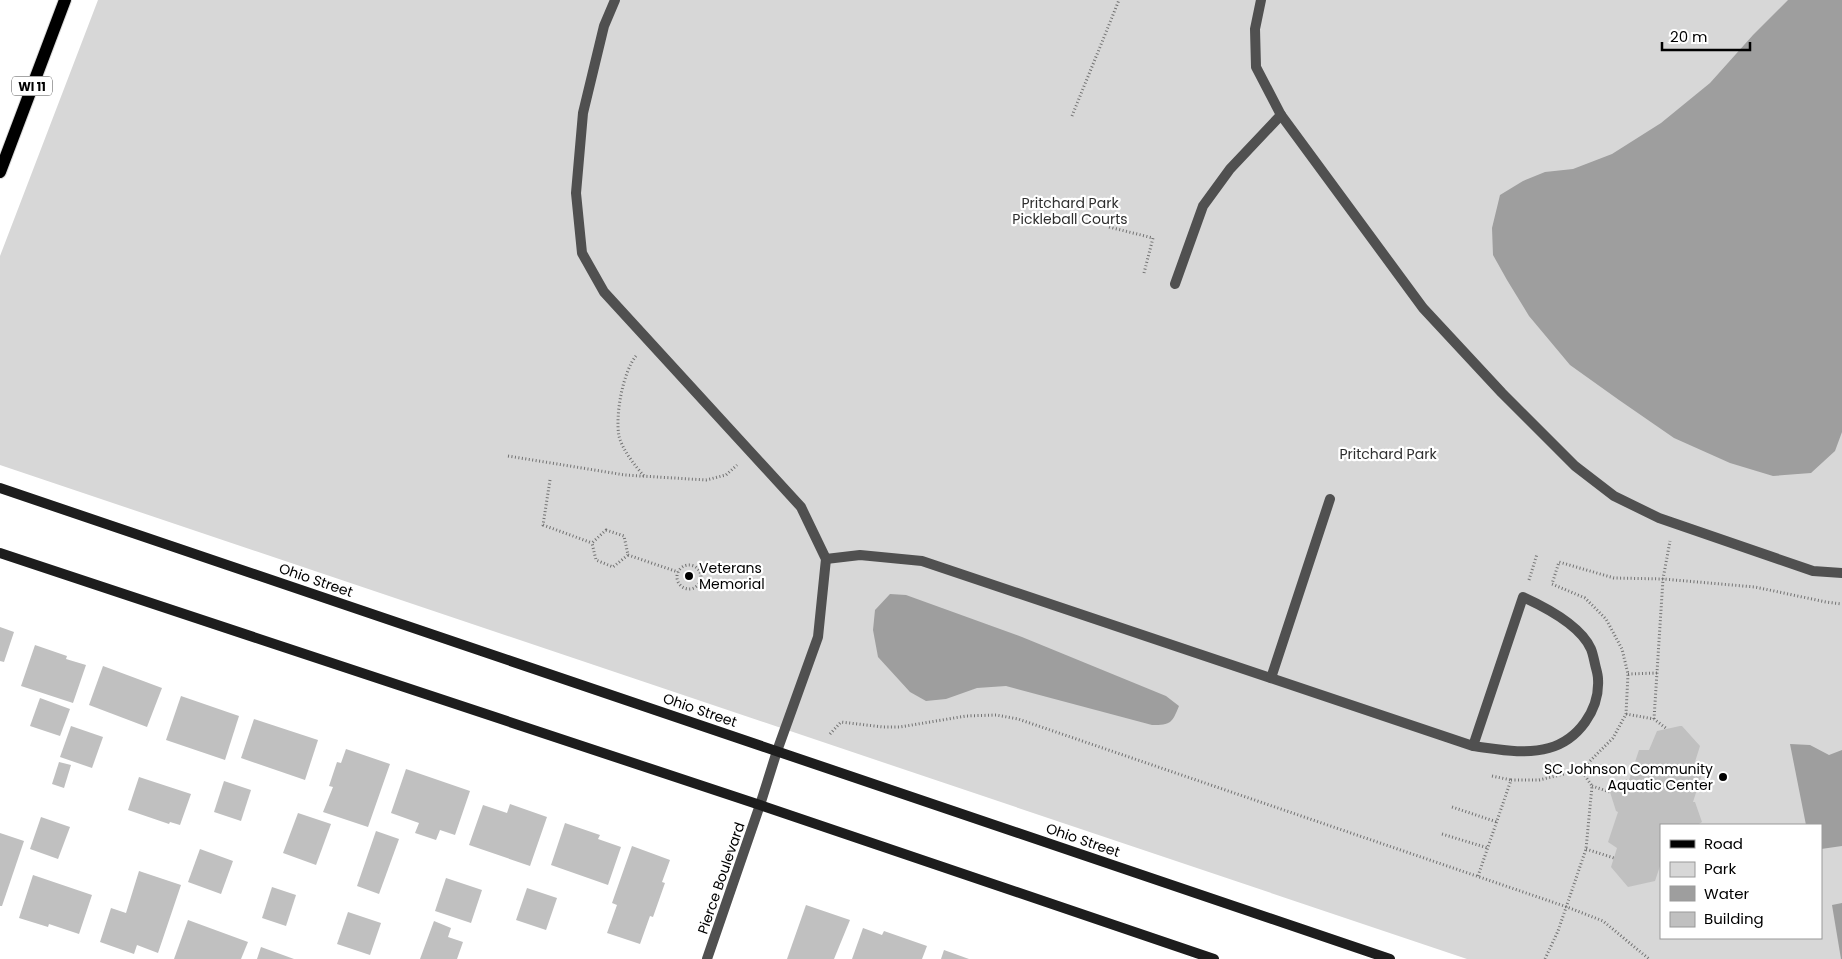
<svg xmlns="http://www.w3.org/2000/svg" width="1842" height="959" viewBox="0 0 1842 959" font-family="Poppins,sans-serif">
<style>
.green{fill:#d7d7d7;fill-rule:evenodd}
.water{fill:#9e9e9e}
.building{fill:#c0c0c0}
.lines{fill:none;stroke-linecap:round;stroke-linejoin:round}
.primary-casing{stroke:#dbdbdb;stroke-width:14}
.path{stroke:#727272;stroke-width:3;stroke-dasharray:1 2.5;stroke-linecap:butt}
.lane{stroke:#505050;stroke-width:10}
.street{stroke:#505050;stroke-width:10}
.secondary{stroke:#1d1d1d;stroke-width:10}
.primary{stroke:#000;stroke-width:12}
.poi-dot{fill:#000;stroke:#fff;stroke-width:2}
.labels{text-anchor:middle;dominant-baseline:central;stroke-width:4.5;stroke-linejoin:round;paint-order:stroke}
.shield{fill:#fff;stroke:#4c4c4c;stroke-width:1}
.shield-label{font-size:12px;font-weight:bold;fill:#000}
.park-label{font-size:14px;fill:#2e2e2e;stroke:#fff}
.poi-label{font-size:14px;fill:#000;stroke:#fff;text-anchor:start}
.street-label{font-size:14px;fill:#000;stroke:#fff}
</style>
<rect width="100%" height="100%" fill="#fff"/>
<path class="green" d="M98,0H1842V959H1467L0,465V256ZM1661,825H1821V938H1661Z"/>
<g class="water">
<polygon points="1788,0 1842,0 1842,432 1835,451 1811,473 1773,476 1730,463 1674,438 1619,400 1570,365 1529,316 1507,280 1493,255 1492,228 1500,195 1523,181 1545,172 1573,169 1612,154 1661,123 1710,83 1753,35"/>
<path d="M890,594L906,595L1022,637L1166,696L1179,706C1172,723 1171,725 1152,725L1006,686L977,688L946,699L926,701L910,692L878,657L873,630L875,610Z"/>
<polygon points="1790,744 1810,745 1829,755 1842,750 1842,846 1821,849 1821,825 1806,825"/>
<polygon points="1842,903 1842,959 1841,959 1832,905"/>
</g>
<g class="building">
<polygon points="0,627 14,632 4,662 0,661"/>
<polygon points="35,645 67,656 66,659 86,665 73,703 21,686"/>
<polygon points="103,666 162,688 147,727 89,705"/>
<polygon points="181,696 239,716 225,760 166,740"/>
<polygon points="40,698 70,709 60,736 30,726"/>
<polygon points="254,719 318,740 305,780 241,758"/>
<polygon points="71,726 103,737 92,768 60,757"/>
<polygon points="1680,726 1682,726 1700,746 1694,765 1703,771 1693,802 1695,802 1702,822 1697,825 1661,825 1661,863 1655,881 1628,887 1611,867 1617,848 1608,842 1618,812 1616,811 1610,792 1626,779 1629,780 1639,750 1649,750 1657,731"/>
<polygon points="346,749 390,764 368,827 323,812 333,787 329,786 337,762 341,763"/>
<polygon points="59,762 71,765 64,788 52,784"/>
<polygon points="406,769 470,791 455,835 440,830 436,840 415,833 419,823 391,813"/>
<polygon points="139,777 191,794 180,825 170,822 169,824 128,810"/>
<polygon points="224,781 251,790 241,821 214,812"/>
<polygon points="510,804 547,817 530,866 469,845 483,805 507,813"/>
<polygon points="298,813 331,824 316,865 283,853"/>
<polygon points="41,817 70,827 58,859 30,849"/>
<polygon points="565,823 600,835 598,839 621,847 608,885 551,865"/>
<polygon points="376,831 399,839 379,894 357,886"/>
<polygon points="0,833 24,841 2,906 0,906"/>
<polygon points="632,846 670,860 662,882 665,883 653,917 650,916 640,944 607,933 617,905 612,903"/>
<polygon points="200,849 233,861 221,894 188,882"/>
<polygon points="139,871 181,885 158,953 137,945 134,954 100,942 111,908 126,913"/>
<polygon points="33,875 92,895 79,934 49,924 48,927 19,918"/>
<polygon points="446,878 482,890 471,923 435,911"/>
<polygon points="272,887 296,895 286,926 262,918"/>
<polygon points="527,888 557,898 546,930 516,920"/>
<polygon points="806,905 850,920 834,959 787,959"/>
<polygon points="348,912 381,923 370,955 337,944"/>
<polygon points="188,920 248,942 241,959 174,959"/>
<polygon points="434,921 451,928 448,937 463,942 457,959 420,959"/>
<polygon points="863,928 882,935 884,931 927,946 922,959 852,959"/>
<polygon points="261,947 294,959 257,959"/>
<polygon points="944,950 969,959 941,959"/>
</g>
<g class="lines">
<g class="primary-casing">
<polyline id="primary" points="0,172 65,0"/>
</g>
<g class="path">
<polyline points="1072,116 1119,0"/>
<polyline points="1109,227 1153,238 1144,273"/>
<path d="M636,356C623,372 615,415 619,436C622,449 635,466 644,476"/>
<polyline points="508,456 625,475 706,480 726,475 737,465"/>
<polyline points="550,480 543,525 592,543"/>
<polygon points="606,530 624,536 628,555 613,567 596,560 592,543"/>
<polyline points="628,555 678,572"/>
<circle cx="689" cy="577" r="12"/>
<polyline points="1529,580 1537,554"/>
<polyline points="1628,674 1657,673"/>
<polyline points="1626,714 1654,719 1667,729"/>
<polyline points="1654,719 1663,579 1670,541"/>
<polyline points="830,734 841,722 883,727 900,727 966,716 996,715 1018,719 1567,907 1603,921 1649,959"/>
<polyline points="1492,776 1511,780"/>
<polyline points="1592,786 1610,792"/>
<polyline points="1452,807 1497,822"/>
<polyline points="1442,834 1488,848"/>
<polyline points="1586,849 1614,858"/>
<polyline points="1478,876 1511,780 1539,780 1581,770 1613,738 1626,714 1628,674 1622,649 1606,619 1585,598 1552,584 1559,562 1614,578 1663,579 1755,587 1826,602 1842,604"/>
<polyline points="1545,959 1558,931 1586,849 1592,786 1581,770"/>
</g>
<g class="lane">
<polyline points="615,0 604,26 583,113 576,193 582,253 604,292 801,507 826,559 818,637 777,751 760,805"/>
<polyline points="1261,0 1255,29 1256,67 1281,115 1423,308 1502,393 1575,466 1614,496 1659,518 1813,571 1842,573"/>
<polyline points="1175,284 1203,206 1230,169 1281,115"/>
<path d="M826,559L860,555L922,561L1473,746C1497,749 1524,755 1549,748C1578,740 1600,710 1598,679C1598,674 1596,669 1595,664C1594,660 1593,654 1591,649C1581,626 1545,607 1523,597L1473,746"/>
<polyline points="1271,678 1330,499"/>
</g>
<polyline class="street" points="707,959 760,805"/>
<g class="secondary">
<polyline points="0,488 1390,959"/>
<polyline points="0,553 760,805 1214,959"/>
</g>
<use href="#primary" class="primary"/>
</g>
<g class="poi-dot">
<circle cx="689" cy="576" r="5"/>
<circle cx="1723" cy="777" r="5"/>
</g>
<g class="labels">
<rect class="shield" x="12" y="76.5" width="40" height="19" rx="4"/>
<g class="shield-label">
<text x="32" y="86">WI 11</text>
</g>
<g class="park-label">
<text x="1070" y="203">Pritchard Park<tspan x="1070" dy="16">Pickleball Courts</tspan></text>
<text x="1388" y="454">Pritchard Park</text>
</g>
<g class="poi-label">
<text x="699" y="568">Veterans<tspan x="699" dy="16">Memorial</tspan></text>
<text x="1713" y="769" text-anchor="end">SC Johnson Community<tspan x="1713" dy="16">Aquatic Center</tspan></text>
</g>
<g class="street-label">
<text transform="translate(316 580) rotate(19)">Ohio Street</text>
<text transform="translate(700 710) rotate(19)">Ohio Street</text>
<text transform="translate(1083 840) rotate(19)">Ohio Street</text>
<text transform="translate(721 878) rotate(-71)">Pierce Boulevard</text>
</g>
</g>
<rect x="1660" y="824" width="162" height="115" fill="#ffffff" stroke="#999999"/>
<rect x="1670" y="840" width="25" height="8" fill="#000000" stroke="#999999"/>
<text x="1704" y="849" font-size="15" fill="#000000">Road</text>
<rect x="1670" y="862" width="25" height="15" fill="#d7d7d7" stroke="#999999"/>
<text x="1704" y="874" font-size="15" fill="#000000">Park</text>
<rect x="1670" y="886" width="25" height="15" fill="#9e9e9e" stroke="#999999"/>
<text x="1704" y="899" font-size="15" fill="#000000">Water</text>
<rect x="1670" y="912" width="25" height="15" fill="#c0c0c0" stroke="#999999"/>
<text x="1704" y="924" font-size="15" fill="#000000">Building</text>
<path d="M1662 42v8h88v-8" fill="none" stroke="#000000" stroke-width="2.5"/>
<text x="1670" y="42" font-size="15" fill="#000000" stroke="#ffffff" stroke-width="4" paint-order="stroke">20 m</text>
</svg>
